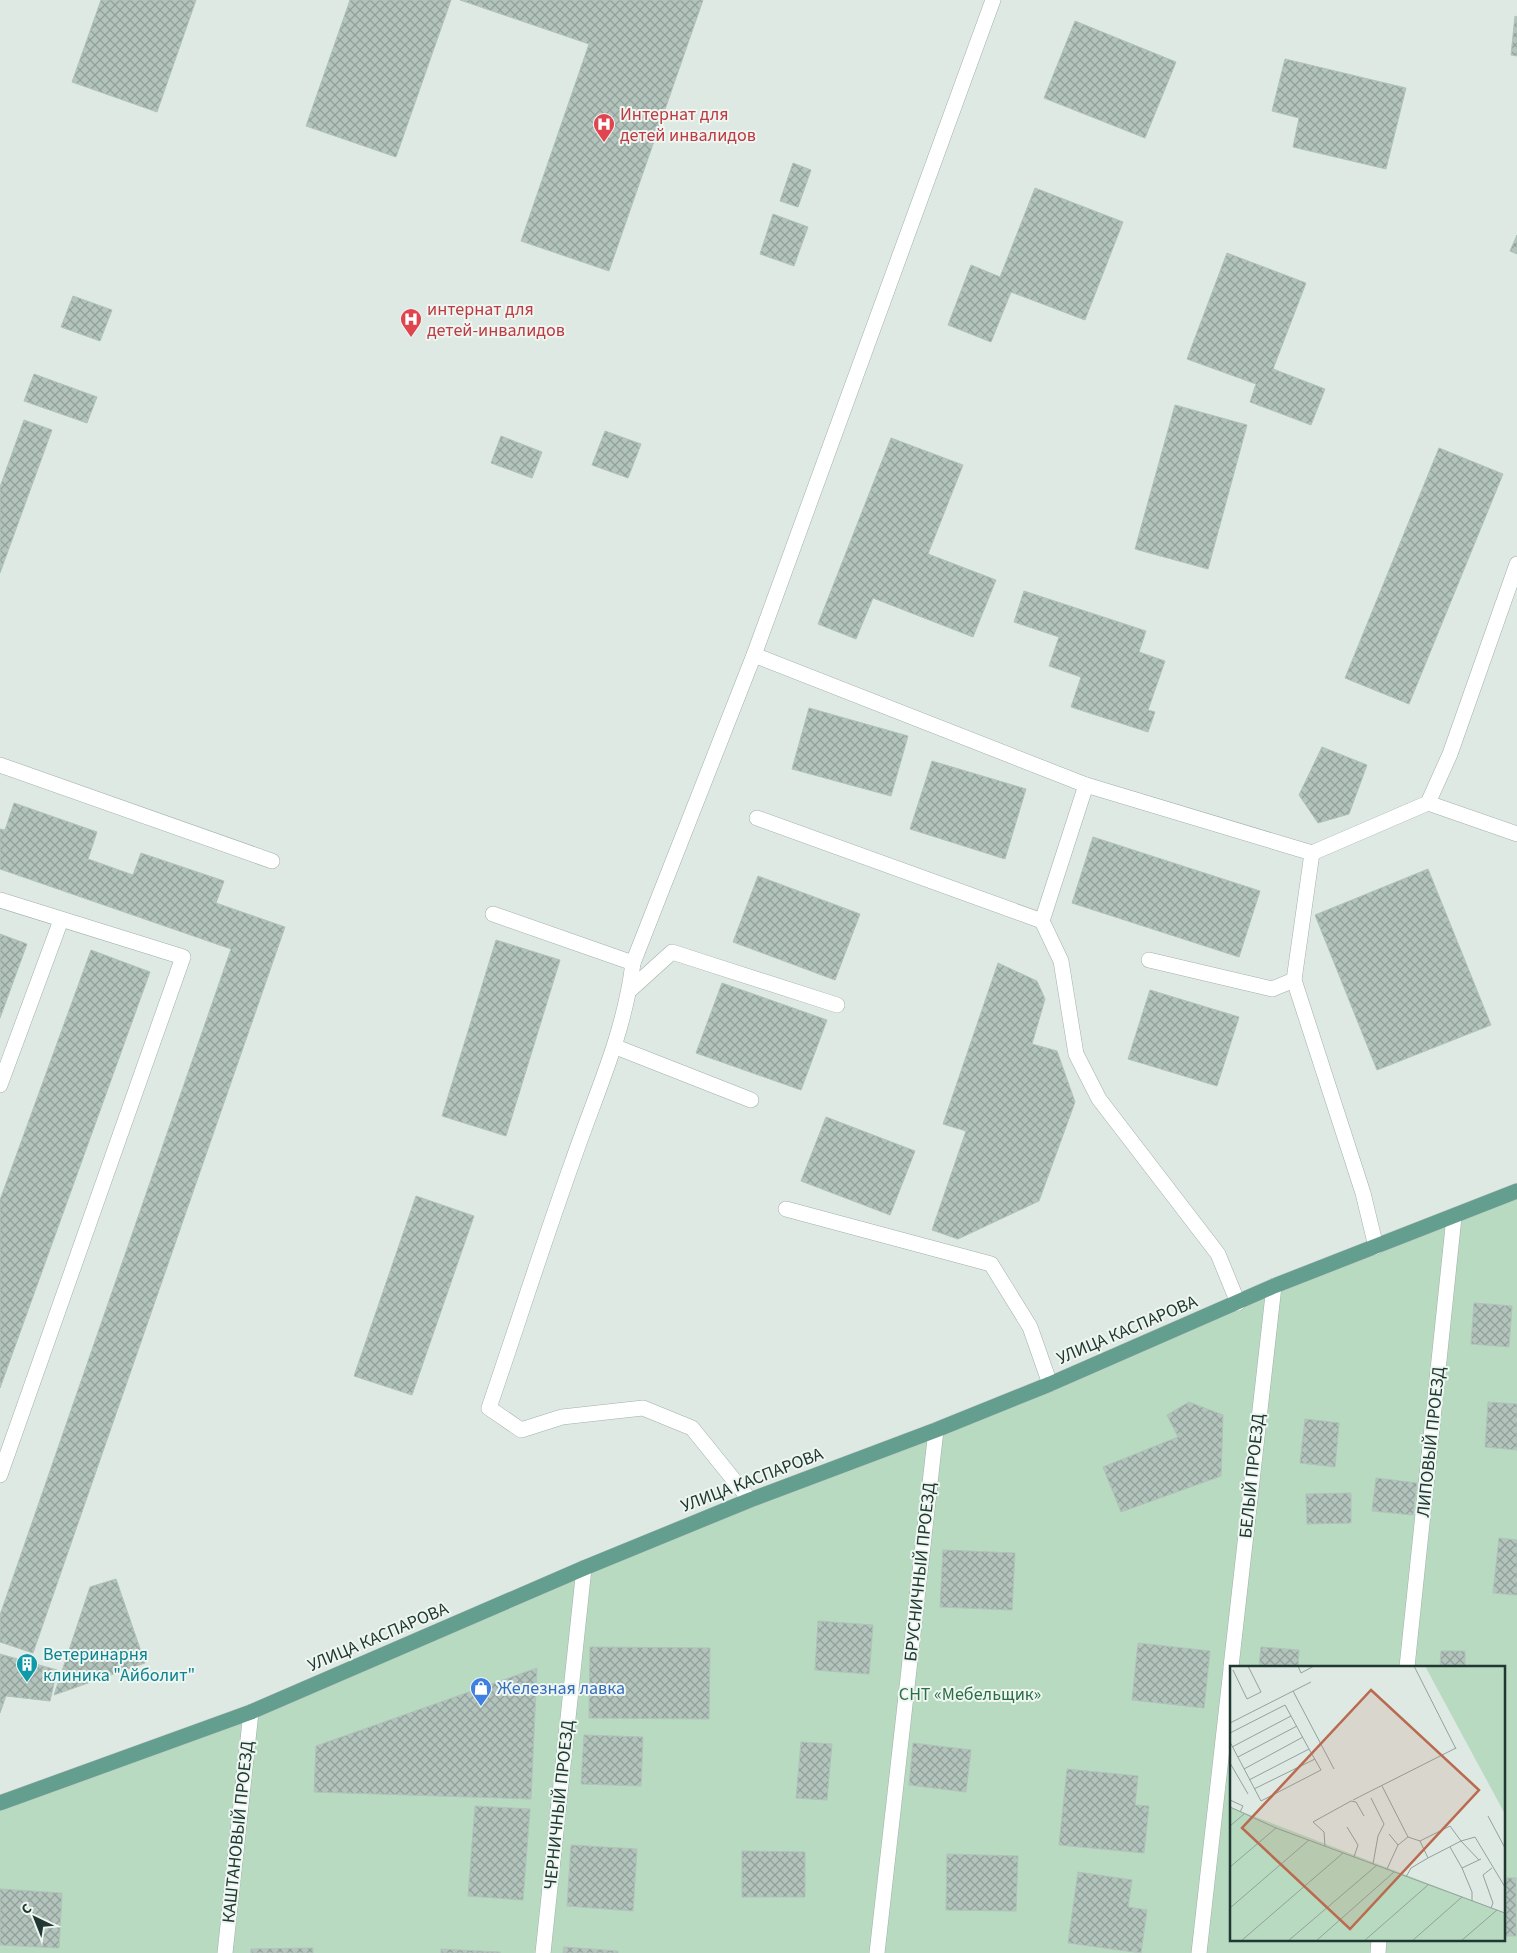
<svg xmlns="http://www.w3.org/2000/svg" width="1517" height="1953" viewBox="0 0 1517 1953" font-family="'Source Sans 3',sans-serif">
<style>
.garden{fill:#b7dac0;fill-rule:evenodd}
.building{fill:url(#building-cross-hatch);stroke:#b1c2bb}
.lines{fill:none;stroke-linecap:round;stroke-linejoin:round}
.lane-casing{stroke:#a1b0ab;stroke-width:16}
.street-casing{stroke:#a1b0ab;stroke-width:16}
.primary-casing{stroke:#bcc3c1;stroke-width:16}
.lane{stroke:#fff;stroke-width:15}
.street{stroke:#fff;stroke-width:15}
.primary{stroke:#639e8e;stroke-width:15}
.labels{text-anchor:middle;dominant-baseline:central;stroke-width:4;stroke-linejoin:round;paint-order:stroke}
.health-label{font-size:18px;fill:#be3a42;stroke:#eef6f2;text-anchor:start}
.street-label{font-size:18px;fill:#203831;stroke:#eef6f2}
.culture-label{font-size:18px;fill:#0d838f;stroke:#eef6f2;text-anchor:start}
.shop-label{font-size:18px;fill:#366cbe;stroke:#eef6f2;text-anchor:start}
.park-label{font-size:18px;fill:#2b6e44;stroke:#eef6f2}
.inset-road{fill:none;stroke:#92a29c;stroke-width:1}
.view{fill:#ba6a4e;fill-opacity:0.15;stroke:#ba6a4e;stroke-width:2.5}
.inset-edge{fill:none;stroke:#203831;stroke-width:2.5}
</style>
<defs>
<pattern id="building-cross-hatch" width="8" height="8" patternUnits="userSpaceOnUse" patternTransform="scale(1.25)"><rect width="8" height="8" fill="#b3c4bd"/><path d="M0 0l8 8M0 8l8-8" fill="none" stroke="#91a09a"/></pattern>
</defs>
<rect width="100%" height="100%" fill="#dee9e4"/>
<path class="garden" d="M1517,1191V1953H0V1803L251,1712ZM1231,1667H1503V1939H1231Z"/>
<g class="building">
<polygon points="101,0 196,0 157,112 72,82"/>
<polygon points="350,0 451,0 396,157 306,126"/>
<polygon points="460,0 703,0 609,271 521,241 589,44"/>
<polygon points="1515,16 1517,17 1517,56 1511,55"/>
<polygon points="1075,21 1176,62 1145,138 1044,98"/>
<polygon points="1285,59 1406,88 1386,169 1293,147 1299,118 1272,111"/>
<polygon points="793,163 811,170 798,207 780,201"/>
<polygon points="1035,188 1123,222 1085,320 1011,292 991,342 948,325 971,265 1000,277"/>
<polygon points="773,214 808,227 794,266 760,254"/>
<polygon points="1517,235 1517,254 1510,251"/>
<polygon points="1227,253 1306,283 1273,369 1325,389 1311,425 1250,402 1256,384 1187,359"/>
<polygon points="73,296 112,310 100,341 61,327"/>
<polygon points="34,374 97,397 87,423 24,401"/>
<polygon points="1175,405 1247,425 1208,569 1135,549"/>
<polygon points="24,420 52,430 0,573 0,487"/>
<polygon points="605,431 641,444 628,478 592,465"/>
<polygon points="501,436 542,452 532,478 491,463"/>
<polygon points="891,438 963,465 928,554 996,580 973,637 873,598 856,639 818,624"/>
<polygon points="1439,448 1503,474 1409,704 1345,678"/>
<polygon points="1024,591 1146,631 1139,652 1165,661 1148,710 1155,712 1148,732 1071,707 1081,677 1049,666 1059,637 1014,622"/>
<polygon points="809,708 908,736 891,796 792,769"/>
<polygon points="1322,747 1367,765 1349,814 1318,823 1299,795"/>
<polygon points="932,761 1026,789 1005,859 910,829"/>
<polygon points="14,803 97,832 88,859 133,875 141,853 224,881 216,903 285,927 33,1653 0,1642 0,1615 231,949 0,869 0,829 5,830"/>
<polygon points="1093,837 1260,891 1239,957 1072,903"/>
<polygon points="1428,869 1491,1025 1377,1070 1315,915"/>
<polygon points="758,876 860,914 835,980 733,942"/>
<polygon points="0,934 27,944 0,1018"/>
<polygon points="496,940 560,960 506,1136 442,1116"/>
<polygon points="91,950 150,972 0,1388 0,1200"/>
<polygon points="998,963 1037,981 1045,999 1032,1044 1057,1051 1075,1102 1039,1201 958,1239 932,1230 966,1131 943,1124"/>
<polygon points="722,983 827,1020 801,1090 696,1053"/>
<polygon points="1150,990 1239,1017 1217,1086 1128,1059"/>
<polygon points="826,1117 915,1151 890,1215 801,1181"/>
<polygon points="416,1196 474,1216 412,1395 354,1376"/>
<polygon points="1474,1303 1512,1306 1509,1347 1471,1344"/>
<polygon points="1189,1402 1223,1415 1221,1476 1121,1512 1103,1467 1178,1437 1167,1415"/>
<polygon points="1488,1402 1517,1404 1517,1450 1485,1447"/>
<polygon points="1305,1419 1339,1423 1335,1467 1300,1463"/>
<polygon points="1376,1478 1417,1483 1413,1515 1372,1511"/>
<polygon points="1351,1493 1351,1523 1307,1524 1306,1494"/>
<polygon points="1499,1538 1517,1540 1517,1595 1493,1593"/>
<polygon points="943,1550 1015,1553 1012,1610 940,1607"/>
<polygon points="116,1579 145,1663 54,1695 90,1587"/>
<polygon points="818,1621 873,1625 869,1674 815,1670"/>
<polygon points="1138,1643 1210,1651 1204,1708 1132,1700"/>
<polygon points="590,1647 710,1648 709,1719 589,1718"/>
<polygon points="1261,1647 1299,1650 1298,1667 1259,1667"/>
<polygon points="1441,1651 1465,1651 1465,1667 1440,1667"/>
<polygon points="0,1654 57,1670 50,1701 6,1696 0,1713"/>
<polygon points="537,1668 531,1799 314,1792 316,1746"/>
<polygon points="584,1735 643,1737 641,1786 581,1784"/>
<polygon points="801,1742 832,1744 827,1800 796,1798"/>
<polygon points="913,1743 971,1750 966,1792 909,1785"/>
<polygon points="1067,1769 1138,1776 1135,1805 1149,1806 1144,1853 1059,1845"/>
<polygon points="475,1806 530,1809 523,1900 468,1896"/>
<polygon points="571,1845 637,1849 633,1911 567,1906"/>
<polygon points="742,1851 805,1852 805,1897 742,1897"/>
<polygon points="947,1854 1018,1856 1016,1911 946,1910"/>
<polygon points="1078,1872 1132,1880 1128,1907 1147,1910 1141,1953 1068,1943"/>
<rect x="1503" y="1878" width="13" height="58"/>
<polygon points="0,1889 62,1893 59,1948 0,1945"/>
<polygon points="564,1947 618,1951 618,1953 563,1953"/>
<polygon points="313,1948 313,1953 251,1953 251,1949"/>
<polygon points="441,1949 500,1952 500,1953 441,1953"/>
</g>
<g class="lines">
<g class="lane-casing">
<g id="lane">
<polyline points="754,655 1086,785 1312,853 1294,980 1272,989 1149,960"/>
<polyline points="0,765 272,861"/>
<polyline points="1428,803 1450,754 1517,564"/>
<polyline points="757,818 1042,921 1061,961 1076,1054 1099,1099 1218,1254 1238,1303"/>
<polyline points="1312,853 1428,803 1517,834"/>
<polyline points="0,900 183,957 0,1475"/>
<path d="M493,914L633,963C624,1036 595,1095 572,1163C543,1244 517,1326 489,1408L521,1430L562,1417L643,1408L692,1428L750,1500"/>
<polyline points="1042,921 1086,785"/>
<polyline points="633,963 754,655 993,0"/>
<polyline points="1294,980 1363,1193 1376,1247"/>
<polyline points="630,990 672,952 837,1005"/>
<polyline points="616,1047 751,1100"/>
<polyline points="0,1085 61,920"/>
<polyline points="786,1209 991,1264 1030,1327 1050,1384"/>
</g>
</g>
<g class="street-casing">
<g id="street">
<polyline points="1231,1667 1274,1286"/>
<polyline points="1407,1667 1454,1217"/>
<polyline points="225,1953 251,1712"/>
<polyline points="543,1953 584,1568"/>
<polyline points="877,1953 936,1430"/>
<polyline points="1199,1953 1231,1669"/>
<polyline points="1378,1953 1379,1939"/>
</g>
</g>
<g class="primary-casing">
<polyline id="primary" points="0,1803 251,1712 584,1568 750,1500 936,1430 1050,1384 1274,1286 1517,1191"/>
</g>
<use href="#lane" class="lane"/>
<use href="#street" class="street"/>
<use href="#primary" class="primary"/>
</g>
<defs>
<g id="hospital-pin" transform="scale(1.125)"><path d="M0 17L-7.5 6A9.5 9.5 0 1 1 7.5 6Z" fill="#e0444e" stroke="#eef6f2"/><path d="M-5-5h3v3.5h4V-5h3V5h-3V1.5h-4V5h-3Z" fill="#fff"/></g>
<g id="building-pin" transform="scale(1.125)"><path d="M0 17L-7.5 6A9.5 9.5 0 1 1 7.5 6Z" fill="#0f9aa8" stroke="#eef6f2"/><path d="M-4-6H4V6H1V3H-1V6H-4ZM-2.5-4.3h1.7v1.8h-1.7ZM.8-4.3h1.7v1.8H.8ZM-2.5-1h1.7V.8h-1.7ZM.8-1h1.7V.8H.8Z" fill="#fff"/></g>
<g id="shop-pin" transform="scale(1.125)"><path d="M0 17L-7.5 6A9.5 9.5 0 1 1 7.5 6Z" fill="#3f7fe0" stroke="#eef6f2"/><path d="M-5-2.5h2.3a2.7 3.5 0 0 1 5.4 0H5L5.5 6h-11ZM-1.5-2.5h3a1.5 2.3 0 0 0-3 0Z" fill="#fff"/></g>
</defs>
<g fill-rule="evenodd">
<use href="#hospital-pin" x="604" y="124"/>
<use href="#hospital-pin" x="411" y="319"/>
<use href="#building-pin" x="27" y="1664"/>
<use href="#shop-pin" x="481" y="1688"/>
</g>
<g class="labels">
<g class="health-label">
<text x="620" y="114">Интернат для<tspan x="620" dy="21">детей инвалидов</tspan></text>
<text x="427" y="309">интернат для<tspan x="427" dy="21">детей-инвалидов</tspan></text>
</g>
<g class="street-label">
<text transform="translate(1127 1330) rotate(-23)">УЛИЦА КАСПАРОВА</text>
<text transform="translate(1431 1442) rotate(-84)">ЛИПОВЫЙ ПРОЕЗД</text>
<text transform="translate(1252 1476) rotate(-84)">БЕЛЫЙ ПРОЕЗД</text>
<text transform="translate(752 1480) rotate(-21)">УЛИЦА КАСПАРОВА</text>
<text transform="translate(920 1572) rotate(-84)">БРУСНИЧНЫЙ ПРОЕЗД</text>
<text transform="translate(378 1637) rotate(-23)">УЛИЦА КАСПАРОВА</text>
<text transform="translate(559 1805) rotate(-84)">ЧЕРНИЧНЫЙ ПРОЕЗД</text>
<text transform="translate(238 1832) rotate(-84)">КАШТАНОВЫЙ ПРОЕЗД</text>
</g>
<g class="culture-label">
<text x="43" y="1654">Ветеринарня<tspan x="43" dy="21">клиника "Айболит"</tspan></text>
</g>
<g class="shop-label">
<text x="497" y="1688">Железная лавка</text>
</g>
<g class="park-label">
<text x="970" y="1694">СНТ «Мебельщик»</text>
</g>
</g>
<g transform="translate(1230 1666)">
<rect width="275" height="275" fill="#dee9e4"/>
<path d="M195,0H275V148Z" fill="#b7dac0"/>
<path d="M0,141L275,247V275H0Z" fill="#b7dac0"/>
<path class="inset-road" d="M68,0L71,7L84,0M184,0L226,83M3,4L17,33L31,26L18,0M63,25L104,103M0,57L81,16M0,67L55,39L79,83L19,114M0,76L31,135L91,104L79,83M2,81L61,50M8,91L67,60M0,97L18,128M14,103L73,71M152,120L178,171L168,179L159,168M24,123L85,93M141,132L154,158L148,170L143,198M0,134L13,140L10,146M123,134L226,82M0,141L46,162L275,247M258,150L275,182M0,160L14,148M117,161L128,179L124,191M190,175L220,160L231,175L198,192M95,180L94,166L83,156L121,135L126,136L134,150M220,181L232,202M249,194L231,175L245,171L275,221M0,201L46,162M157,203L168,179M176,211L181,202L198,192L190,175L178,171M242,235V226L232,202L251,193M0,242L79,174M261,242L263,237L253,209L262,202M11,275L113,187M58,275L147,199M86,275L164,206M134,275L198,219M182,275L232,231M231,275L267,244"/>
<path class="view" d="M141,24L249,124L120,263L12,162Z"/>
<rect width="275" height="275" class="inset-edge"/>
</g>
<g transform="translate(35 1918) rotate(317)" stroke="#eef6f2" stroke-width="4" paint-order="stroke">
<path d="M0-4L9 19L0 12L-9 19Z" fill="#203831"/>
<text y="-8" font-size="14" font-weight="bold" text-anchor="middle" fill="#203831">С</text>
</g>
</svg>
